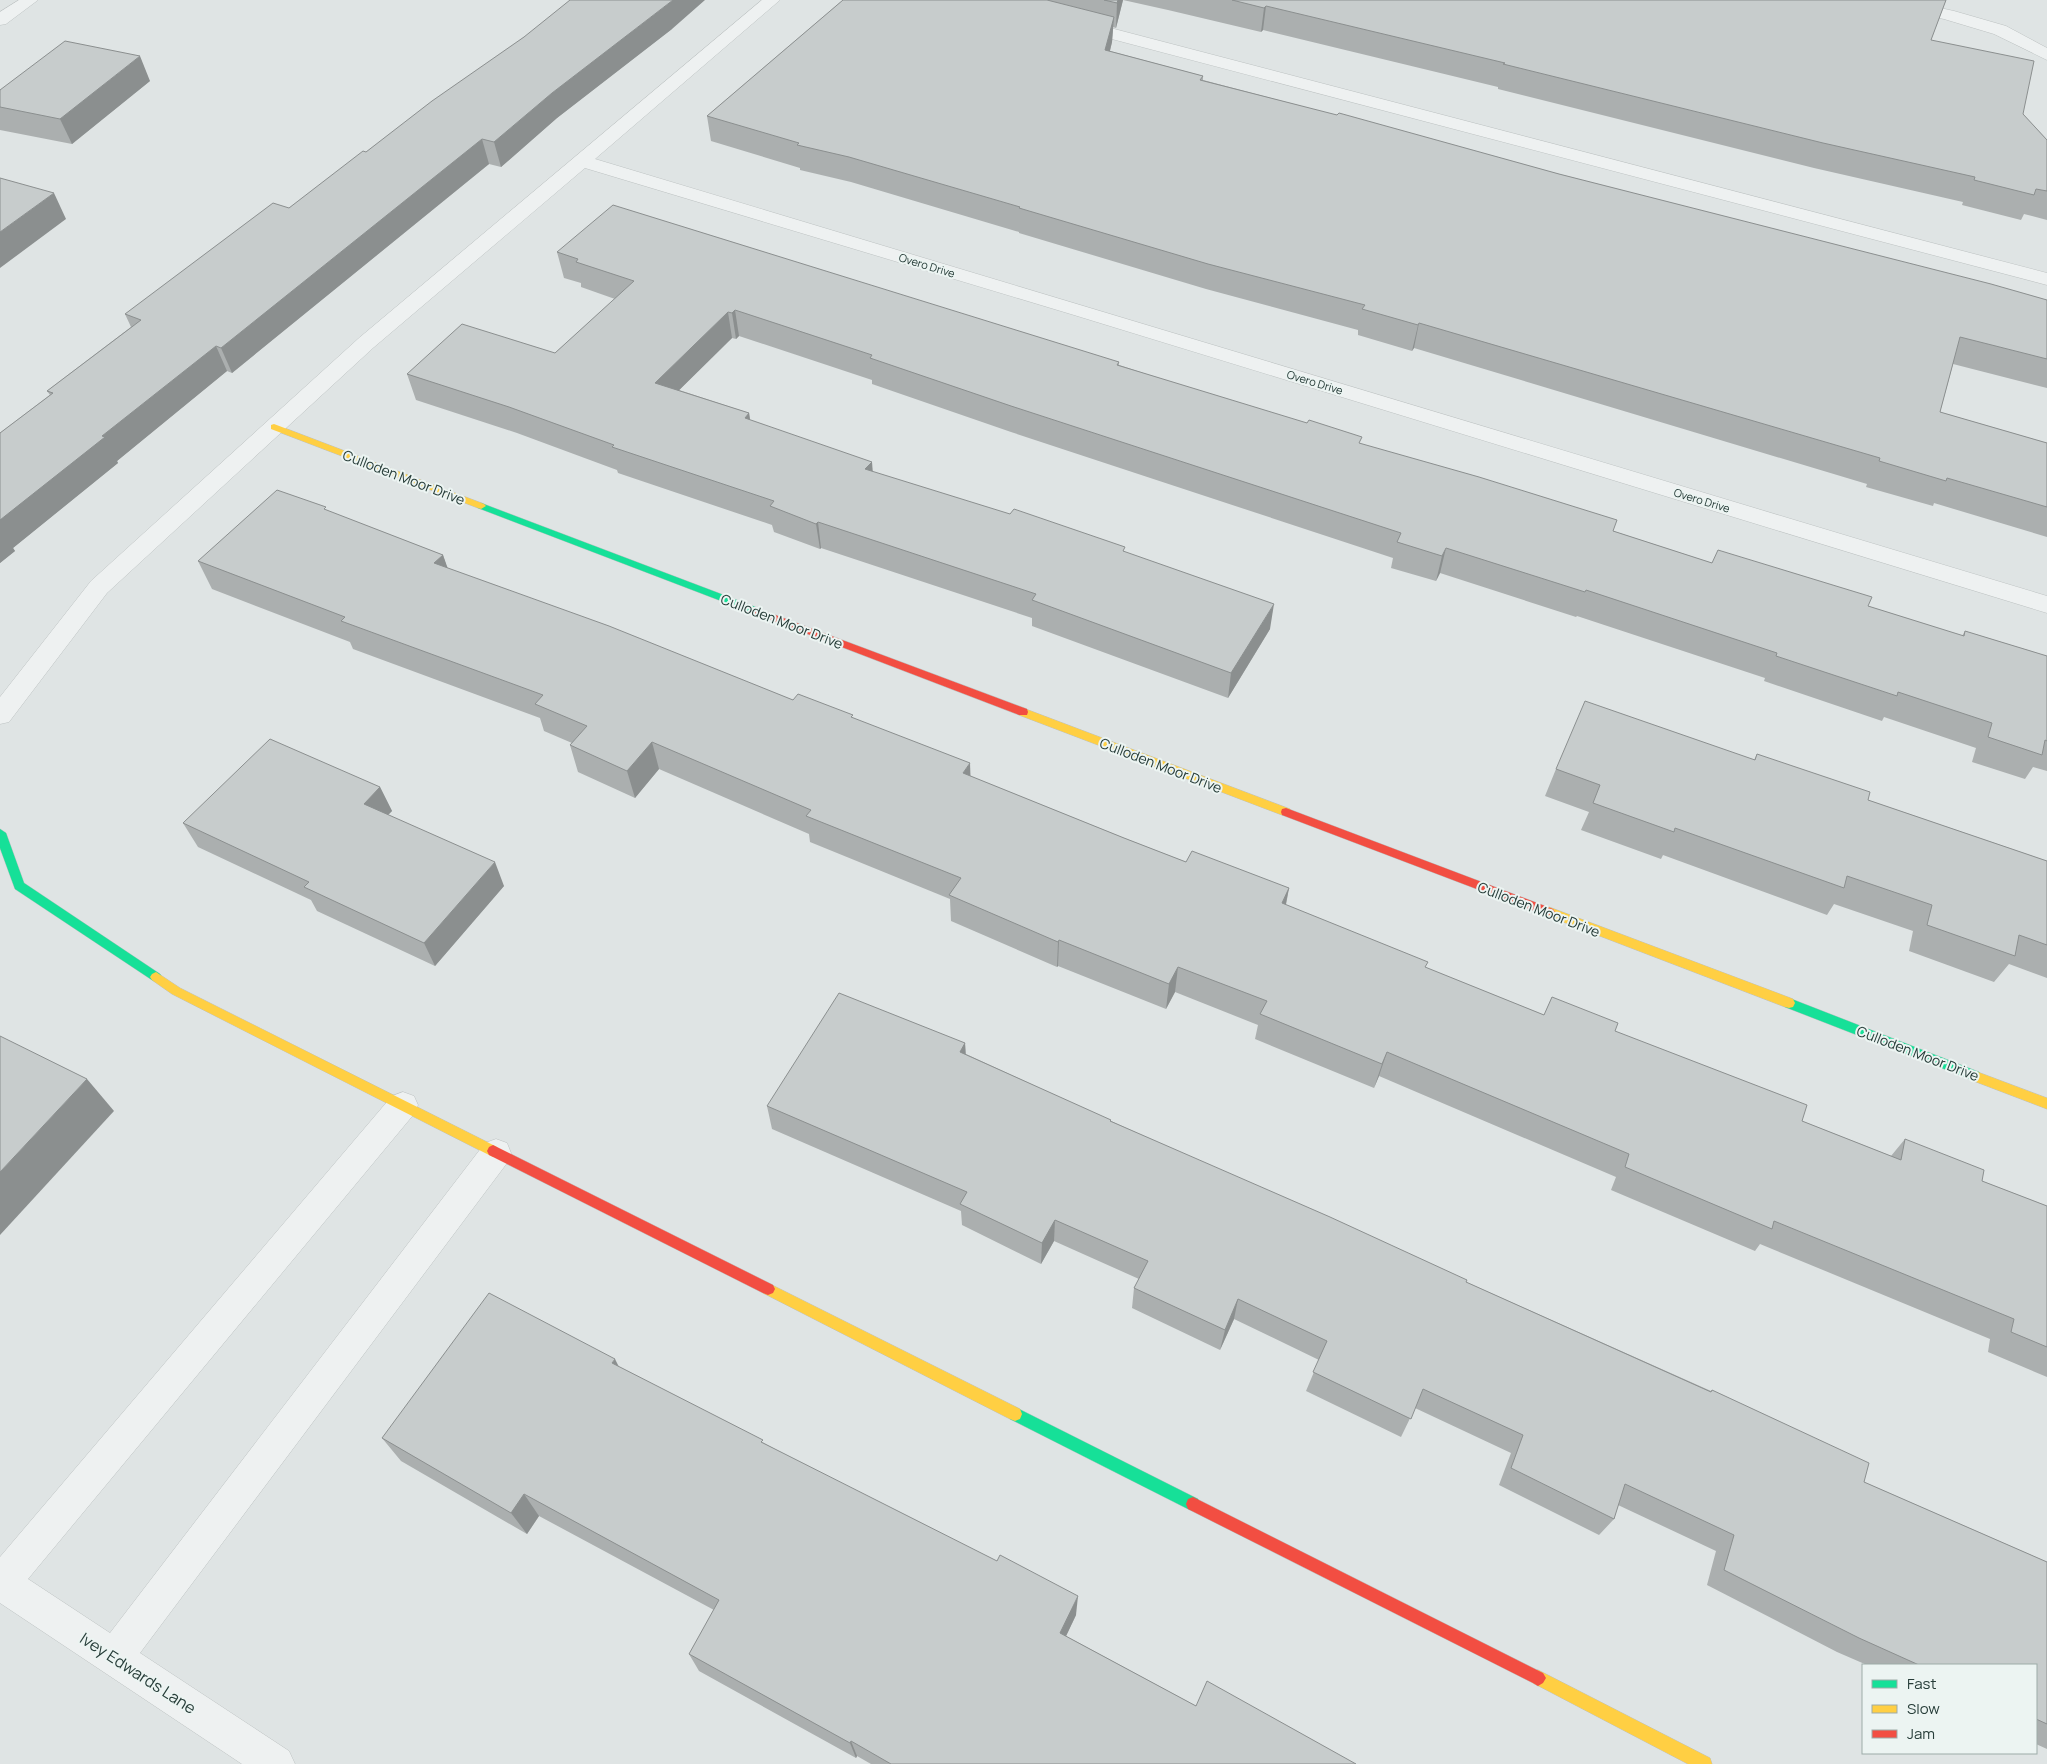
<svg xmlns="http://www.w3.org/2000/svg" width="2047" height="1764" viewBox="0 0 2047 1764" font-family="Manrope,sans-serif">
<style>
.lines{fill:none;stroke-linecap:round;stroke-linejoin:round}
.street-casing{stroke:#bdc2c2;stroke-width:1}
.fast-casing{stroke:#bdc2c2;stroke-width:1}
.slow-casing{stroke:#bdc2c2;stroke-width:1}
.jam-casing{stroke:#bdc2c2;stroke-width:1}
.street{fill:#eef1f1;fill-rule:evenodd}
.fast{fill:#16e098;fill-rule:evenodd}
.slow{fill:#ffcf43;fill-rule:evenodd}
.jam{fill:#f24e42;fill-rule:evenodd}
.wall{fill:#abafaf}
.shaded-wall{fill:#8b8f8f}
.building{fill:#c7cccc;stroke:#8b8f8f}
.labels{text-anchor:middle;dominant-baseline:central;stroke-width:4;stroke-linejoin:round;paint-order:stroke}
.far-street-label{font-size:11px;fill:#273d39;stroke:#ecf4f2}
.street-label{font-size:14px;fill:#273d39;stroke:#ecf4f2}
.near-street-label{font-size:16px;fill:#273d39;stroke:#ecf4f2}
</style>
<rect width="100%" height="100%" fill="#dfe4e4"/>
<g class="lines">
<g class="street-casing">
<g id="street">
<polygon points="19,0 38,0 6,24 0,25 0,12"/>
<polygon points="762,0 780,0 595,159 2047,596 2047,613 1074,315 585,168 373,348 107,593 9,722 0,724 0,697 91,581 359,338"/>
<polygon points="1872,0 1903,0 1954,11 2006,26 2047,48 2047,60 1994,34 1944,19 1874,4"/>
<polygon points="1076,19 2047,273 2047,285 1070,28 1067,24 1070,20"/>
<polygon points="403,1092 414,1096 418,1105 414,1114 28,1579 110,1633 485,1143 496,1139 507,1143 511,1153 507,1163 140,1653 289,1751 295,1764 242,1764 0,1603 0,1557 392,1096"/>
</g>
</g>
<g class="fast-casing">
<g id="fast">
<polygon points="481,503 758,608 759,610 758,612 750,612 478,508 476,506"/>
<polygon points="0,829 6,833 24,883 160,974 162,977 160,980 156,982 152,980 15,889 0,848"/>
<polygon points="1789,998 1979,1072 1981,1076 1979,1080 1975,1081 1785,1007 1783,1003 1785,999"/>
<polygon points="1015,1407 1198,1499 1200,1504 1198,1509 1193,1511 1188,1509 1010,1419 1008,1414 1010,1409"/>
</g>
</g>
<g class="slow-casing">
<g id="slow">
<polygon points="274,424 484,504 486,506 481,509 478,508 271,429 271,425"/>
<polygon points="1023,708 1290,809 1291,812 1290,815 1282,815 1019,715 1018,712"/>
<polygon points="1549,907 1793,999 1795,1003 1793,1007 1789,1008 1785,1007 1545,915 1543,912 1545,909"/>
<polygon points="156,972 180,988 497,1147 499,1151 497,1155 493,1157 489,1155 172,994 152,980 150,977 152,974"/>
<polygon points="1975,1071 2047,1098 2047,1109 1971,1080 1969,1076 1971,1072"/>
<polygon points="768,1283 1020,1409 1022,1414 1020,1419 1015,1421 1010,1419 763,1293 761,1289 763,1285"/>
<polygon points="1538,1670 1710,1758 1712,1764 1688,1764 1533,1683 1530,1678 1533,1673"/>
</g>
</g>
<g class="jam-casing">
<g id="jam">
<polygon points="754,607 1027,709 1028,712 1027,715 1019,715 750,612 749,610 750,608"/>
<polygon points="1286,808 1553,909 1555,912 1553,915 1545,915 1282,815 1281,812 1282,809"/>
<polygon points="493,1145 773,1285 775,1289 773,1293 768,1295 763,1293 489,1155 487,1151 489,1147"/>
<polygon points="1193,1497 1543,1673 1546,1678 1543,1683 1538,1686 1533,1683 1188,1509 1186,1504 1188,1499"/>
</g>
</g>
<use href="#street" class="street"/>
<use href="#fast" class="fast"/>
<use href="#slow" class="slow"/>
<use href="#jam" class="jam"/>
</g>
<g class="wall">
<polygon points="843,0 1946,0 1931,40 2023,114 2047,140 2047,220 2024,214 2021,220 1962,205 1963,202 1814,168 1498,89 1498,87 1263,30 1261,32 1168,10 1123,0 1116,28 1113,27 1112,42 1110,51 1203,76 1203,80 1559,174 2047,300 2047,388 1953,364 1940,412 2047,443 2047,537 1934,503 1933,506 1866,487 1867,484 1414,348 1412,351 1358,335 1358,330 1206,289 1019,233 1019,232 851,182 800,170 800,168 711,141 707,116"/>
<polygon points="672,29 557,118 501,167 489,164 232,373 227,371 117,461 118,463 13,548 15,551 0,563 0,433 50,395 47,391 131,327 125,314 289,208 366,152 524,37"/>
<polygon points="150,81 72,144 0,130 0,90"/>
<polygon points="557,252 1119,362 1119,365 1361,444 1613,531 1712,563 1868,606 1962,636 1965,631 2047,656 2047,771 2033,767 2025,779 1972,762 1976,748 1884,717 1882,721 1764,681 1765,678 1577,616 1576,617 1440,573 1436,581 1391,568 1393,558 1011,432 872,384 872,380 739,336 736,339 732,338 679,390 749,413 750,420 872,472 1125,552 1270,629 1228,698 1032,626 1032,618 821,548 820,549 774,532 772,525 618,473 617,470 517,433 416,400 407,374 555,353 615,299 581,287 581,283 564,278"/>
<polygon points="327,511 443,555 447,568 793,700 853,718 970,776 1124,838 1186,862 1289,888 1286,905 1426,968 1544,1015 1552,997 1615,1031 1802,1121 1891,1156 1905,1139 1982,1181 2047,1206 2047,1377 1988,1352 1990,1339 1760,1244 1755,1251 1611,1190 1616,1177 1379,1076 1374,1088 1255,1039 1258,1025 1175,992 1166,1009 1058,966 1057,967 951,921 950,899 810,842 809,834 659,769 635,798 578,772 570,745 572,743 544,731 540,718 353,649 350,642 212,589 198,561"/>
<polygon points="1757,754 1868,800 2047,861 2047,978 2009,964 1994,982 1909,951 1913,931 1834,904 1827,915 1663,855 1661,859 1581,830 1589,812 1545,796 1556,769 1754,760"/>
<polygon points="380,787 392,811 388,815 504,886 435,966 317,911 311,900 198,847 183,823"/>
<polygon points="965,1043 966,1054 1111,1121 1466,1282 1711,1391 1712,1390 1864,1482 2047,1562 2047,1749 2036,1744 2036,1665 1867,1665 1837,1652 1707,1585 1716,1551 1618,1505 1614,1519 1599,1535 1499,1485 1511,1453 1415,1408 1401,1437 1306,1391 1319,1360 1234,1319 1220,1350 1132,1308 1134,1288 1139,1279 1054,1241 1041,1264 962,1225 961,1211 772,1129 767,1106"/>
<polygon points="619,1367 764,1443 1076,1615 1066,1636 1196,1706 1356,1764 871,1764 857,1756 856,1758 699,1671 689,1654 714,1610 539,1516 527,1534 401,1461 382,1438"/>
</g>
<g class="shaded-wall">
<polygon points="673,0 705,0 672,29 557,118 501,167 494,142 552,93"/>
<polygon points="1118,0 1123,0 1116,28 1117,3"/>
<polygon points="1266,6 1263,30 1261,32 1264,8"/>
<polygon points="1114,17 1112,42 1104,74 1105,50"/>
<polygon points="140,56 150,81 72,144 60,119"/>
<polygon points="482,139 489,164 232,373 221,348"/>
<polygon points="54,193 66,219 0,268 0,232"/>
<polygon points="735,310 739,336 736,339 732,313"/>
<polygon points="728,312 732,338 660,409 655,383"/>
<polygon points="1419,323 1414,348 1412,351 1418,325"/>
<polygon points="216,346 227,371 117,461 118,463 13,548 15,551 0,563 0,520 102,436"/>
<polygon points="749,413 753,439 745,418"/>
<polygon points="872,462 874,487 865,469"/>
<polygon points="818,522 821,548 820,549 816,524"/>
<polygon points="1446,548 1440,573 1436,581 1442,556"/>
<polygon points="443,555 453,583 434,563"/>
<polygon points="1274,604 1270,629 1228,698 1231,673"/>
<polygon points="652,742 659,769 635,798 627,771"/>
<polygon points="970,763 971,790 963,773"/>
<polygon points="380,787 392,811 375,828 364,804"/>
<polygon points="495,862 504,886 435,966 424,943"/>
<polygon points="1289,888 1284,913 1282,903"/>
<polygon points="1059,940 1058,966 1057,967 1058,942"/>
<polygon points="1178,967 1175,992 1166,1009 1169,984"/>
<polygon points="965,1043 966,1067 960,1052"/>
<polygon points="1387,1052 1379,1076 1374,1088 1382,1064"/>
<polygon points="87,1079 114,1111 0,1235 0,1172"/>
<polygon points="1055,1220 1054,1241 1041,1264 1042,1243"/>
<polygon points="1238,1299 1234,1319 1220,1350 1225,1330"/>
<polygon points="615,1359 627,1383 612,1363"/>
<polygon points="524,1494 539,1516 527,1534 511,1513"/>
<polygon points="1078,1596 1076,1615 1059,1651 1060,1633"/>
<polygon points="851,1741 857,1756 856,1758 850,1743"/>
</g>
<g class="building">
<polygon points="570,0 673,0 552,93 494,142 482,139 221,348 216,346 102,436 105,437 0,520 0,433 53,393 47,391 141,320 125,314 273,203 289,208 363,151 366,152 432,101 524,37"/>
<polygon points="843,0 1047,0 1114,17 1105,50 1203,76 1200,80 1337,115 1339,113 1559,174 1991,284 2047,300 2047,359 1960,337 1940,412 2047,443 2047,507 1947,478 1946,481 1879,461 1880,458 1419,323 1418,325 1362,309 1365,305 1208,264 1019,208 1020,207 849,157 797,145 799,143 707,116"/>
<polygon points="1104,0 1118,0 1117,3"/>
<polygon points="1232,0 1946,0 1931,40 2034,61 2023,114 2047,140 2047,191 2036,189 2034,195 1974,180 1975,177 1823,143 1503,64 1505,63 1266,6 1264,8"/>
<polygon points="65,41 140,56 60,119 0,107 0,90"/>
<polygon points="0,178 54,193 0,232"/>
<polygon points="613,205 1119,362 1117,365 1307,423 1309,420 1362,437 1359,443 1479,477 1617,520 1613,531 1712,563 1718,550 1872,597 1868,606 1964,636 1965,631 2047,656 2047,741 2045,740 2042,755 1988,737 1992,723 1898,692 1897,696 1776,656 1777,653 1586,590 1585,592 1446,548 1442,556 1397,542 1401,533 1011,406 870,358 872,355 735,310 732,313 728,312 655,383 749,413 745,418 872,462 865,469 1010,514 1014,509 1125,547 1123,551 1274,604 1231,673 1032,600 1036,594 818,522 816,524 770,506 774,501 612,447 614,445 509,407 407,374 462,324 555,353 634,281 576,262 578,259 557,252"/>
<polygon points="277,490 326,507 324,509 443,555 434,563 609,626 793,700 798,694 853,715 851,717 970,763 963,773 1124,838 1186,862 1192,851 1289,888 1282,903 1428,962 1425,967 1544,1015 1552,997 1618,1023 1615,1031 1807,1105 1802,1121 1901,1160 1905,1139 1984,1170 1982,1181 2047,1206 2047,1347 2011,1332 2014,1319 1774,1221 1772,1229 1625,1167 1629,1154 1387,1052 1382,1064 1260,1014 1267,1001 1178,967 1169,984 1059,940 1058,942 949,895 961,878 806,816 811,810 652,742 627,771 570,745 587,726 535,704 543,695 341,621 345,617 198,561"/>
<polygon points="1585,701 1755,760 1757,754 1870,792 1868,800 2047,861 2047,945 2019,935 2015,956 1927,925 1932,905 1847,876 1844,888 1675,828 1674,832 1593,803 1600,785 1556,769"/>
<polygon points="270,739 380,787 364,804 495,862 424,943 304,887 309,882 183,823"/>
<polygon points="839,993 965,1043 960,1052 1111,1120 1110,1121 1330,1217 1467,1280 1466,1282 1711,1392 1712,1390 1869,1463 1864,1482 2047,1562 2047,1724 2036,1719 2036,1665 1919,1665 1859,1638 1724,1570 1734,1535 1625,1484 1614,1519 1511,1468 1523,1435 1423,1389 1411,1419 1313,1372 1327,1341 1238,1299 1225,1330 1134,1288 1148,1261 1055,1220 1042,1243 960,1204 967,1192 767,1106"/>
<polygon points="0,1036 87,1079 0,1172"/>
<polygon points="489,1293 615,1359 612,1363 763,1440 761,1442 997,1561 1000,1555 1078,1596 1060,1633 1196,1706 1207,1681 1356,1764 891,1764 851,1741 850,1743 689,1654 719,1600 524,1494 511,1513 382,1438"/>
</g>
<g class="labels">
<g class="far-street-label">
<text transform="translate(927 265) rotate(17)">Overo Drive</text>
<text transform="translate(1315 382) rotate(17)">Overo Drive</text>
<text transform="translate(1702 500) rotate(17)">Overo Drive</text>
</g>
<g class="street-label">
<text transform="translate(404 477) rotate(21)">Culloden Moor Drive</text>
<text transform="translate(782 621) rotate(21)">Culloden Moor Drive</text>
<text transform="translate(1161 765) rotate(21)">Culloden Moor Drive</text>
<text transform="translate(1539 909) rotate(21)">Culloden Moor Drive</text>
<text transform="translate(1918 1053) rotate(21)">Culloden Moor Drive</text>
</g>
<g class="near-street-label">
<text transform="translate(138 1673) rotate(33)">Ivey Edwards Lane</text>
</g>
</g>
<rect x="1862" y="1664" width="175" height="90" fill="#ecf4f2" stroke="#9daba8"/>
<rect x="1872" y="1680" width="25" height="8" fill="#16e098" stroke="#9daba8"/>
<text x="1907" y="1689" font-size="15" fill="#273d39">Fast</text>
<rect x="1872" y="1705" width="25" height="8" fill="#ffcf43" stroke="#9daba8"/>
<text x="1907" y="1714" font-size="15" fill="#273d39">Slow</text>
<rect x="1872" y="1730" width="25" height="8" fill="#f24e42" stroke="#9daba8"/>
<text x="1907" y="1739" font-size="15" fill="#273d39">Jam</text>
</svg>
